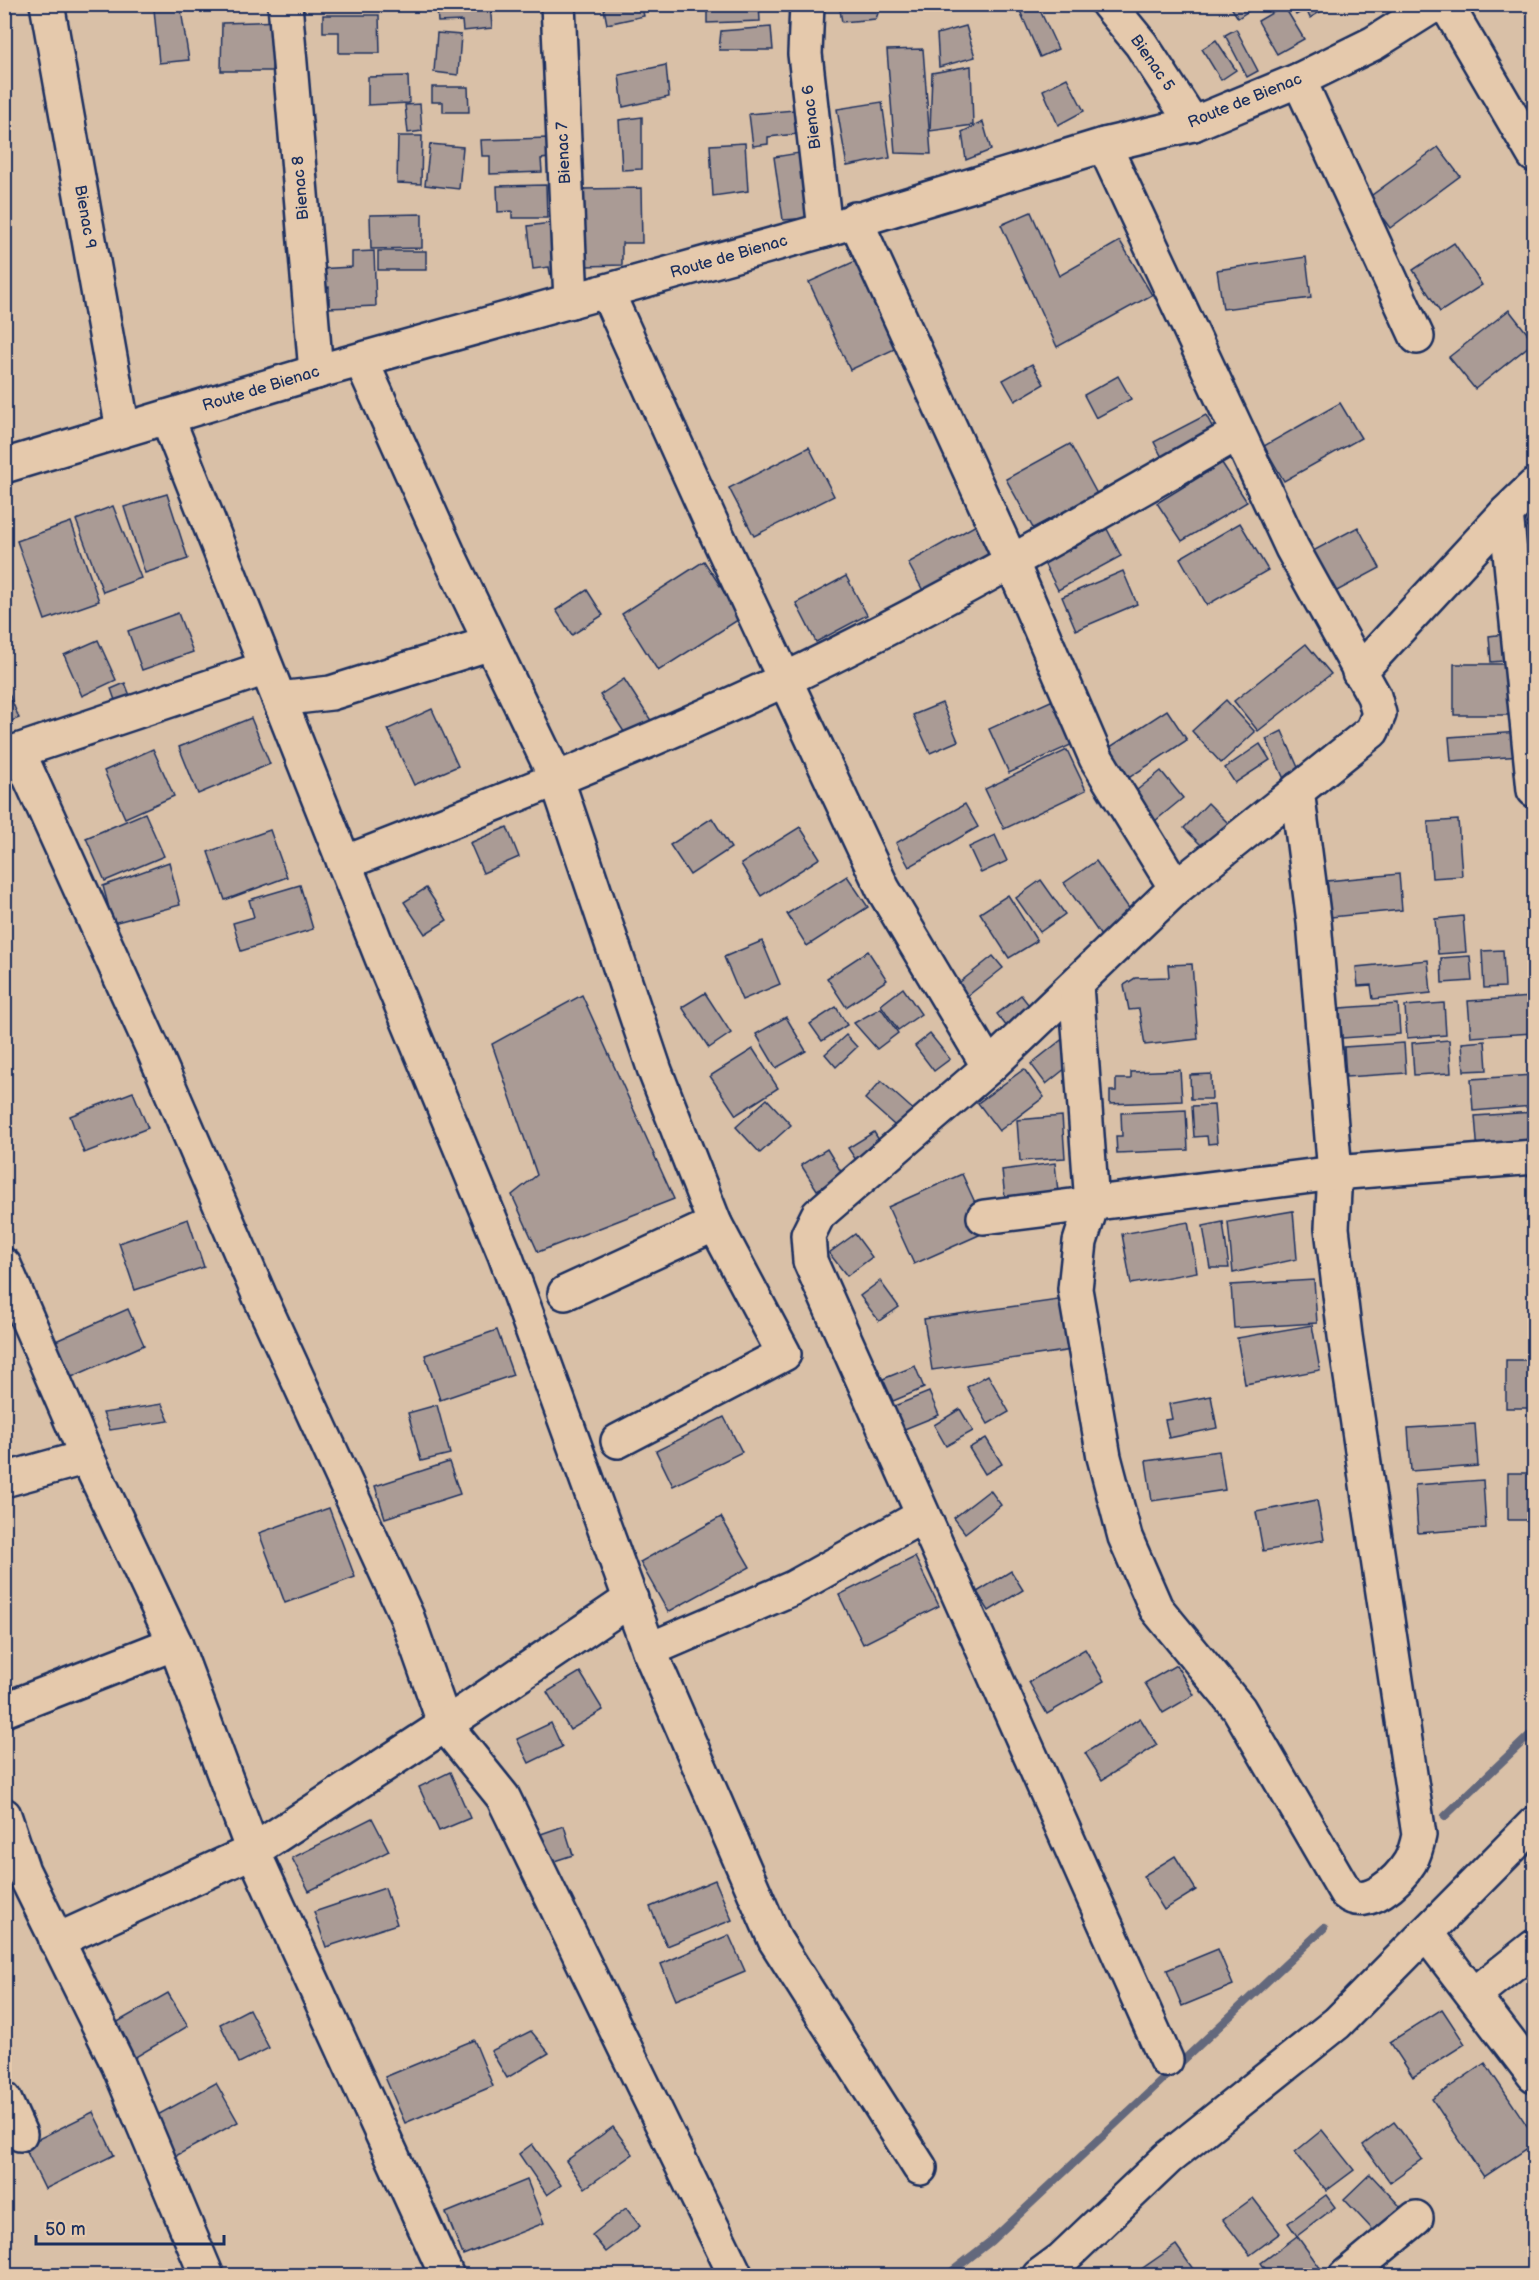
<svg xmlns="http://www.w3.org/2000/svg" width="1539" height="2280" viewBox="0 0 1539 2280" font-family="'Balsamiq Sans',sans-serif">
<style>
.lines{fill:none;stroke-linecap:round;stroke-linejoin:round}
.stream{stroke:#64677b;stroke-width:8}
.building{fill:#aa9b95;stroke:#1b2f5e;stroke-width:1.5}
.minor-casing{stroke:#1b2f5e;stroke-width:38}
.major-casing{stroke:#1b2f5e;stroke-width:38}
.minor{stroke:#e5c9ac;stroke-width:33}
.major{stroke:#e5c9ac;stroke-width:33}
.labels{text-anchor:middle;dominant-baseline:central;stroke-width:4.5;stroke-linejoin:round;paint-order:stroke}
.street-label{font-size:16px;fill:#1b2f5e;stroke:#e5c9ac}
</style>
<rect width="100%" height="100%" fill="#d9c0a7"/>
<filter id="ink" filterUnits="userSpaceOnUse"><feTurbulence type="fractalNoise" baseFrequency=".0167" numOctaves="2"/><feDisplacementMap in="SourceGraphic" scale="12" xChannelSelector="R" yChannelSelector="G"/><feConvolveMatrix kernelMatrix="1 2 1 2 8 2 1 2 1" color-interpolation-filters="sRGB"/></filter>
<g filter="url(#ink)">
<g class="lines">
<g class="stream">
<polyline points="1445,1816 1534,1731"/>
<polyline points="946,2276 991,2241 1324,1928"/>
</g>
</g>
<g class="building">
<polygon points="173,4 180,4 189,60 159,63 154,9"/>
<polygon points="490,4 492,28 463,31 462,21 438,22 437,8"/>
<polygon points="603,4 641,4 644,16 607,24"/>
<polygon points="707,4 759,4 760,21 707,23"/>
<polygon points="839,4 881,4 876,19 842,22"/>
<polygon points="1017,4 1037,4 1058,49 1040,57"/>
<polygon points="1229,4 1259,4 1238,18"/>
<polygon points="1291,4 1323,4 1325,9 1310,18 1306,9 1296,15"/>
<polygon points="1284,6 1304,39 1277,54 1258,21"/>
<polygon points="323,15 379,15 380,53 339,53 339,32 323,32"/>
<polygon points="284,21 273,46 272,71 221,71 222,23"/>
<polygon points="966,26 975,57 939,67 937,34"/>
<polygon points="771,27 773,50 719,50 721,31"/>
<polygon points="1236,29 1258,71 1247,77 1225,35"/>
<polygon points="437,33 461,35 458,75 434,72"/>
<polygon points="1216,40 1236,70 1221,80 1202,49"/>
<polygon points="923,49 931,154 895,153 887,50"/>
<polygon points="666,65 669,97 623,107 619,75"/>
<polygon points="971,66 973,125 930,131 932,73"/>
<polygon points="408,76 409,103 368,105 368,77"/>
<polygon points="1067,78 1084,111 1058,125 1043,90"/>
<polygon points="432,87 468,87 469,112 443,112 443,102 432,102"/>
<polygon points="882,102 890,158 847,166 837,109"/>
<polygon points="420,104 422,131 408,133 405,105"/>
<polygon points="794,110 797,134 768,137 768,144 753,146 749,114"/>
<polygon points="642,117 642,169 622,170 619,120"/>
<polygon points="983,122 991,150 966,160 962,132"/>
<polygon points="398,136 422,136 421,184 397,183"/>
<polygon points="548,138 549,158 541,159 542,172 490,174 490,156 482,156 481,140"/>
<polygon points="745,143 748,191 713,196 710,145"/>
<polygon points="430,144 463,147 459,189 425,185"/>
<polygon points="1438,147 1460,176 1390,228 1368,198"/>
<polygon points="799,153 809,218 783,220 774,157"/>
<polygon points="546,185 547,218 512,218 512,211 498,212 497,186"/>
<polygon points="641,188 642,243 622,243 622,265 586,266 584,189"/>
<polygon points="1031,212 1059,276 1120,241 1152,295 1057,347 1001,225"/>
<polygon points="422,214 422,248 371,249 370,215"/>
<polygon points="558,222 565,276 551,278 549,267 533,269 528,226"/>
<polygon points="1454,243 1482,285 1440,312 1413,270"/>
<polygon points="374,251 376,306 329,308 329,287 318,288 317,269 352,267 352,252"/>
<rect x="378" y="251" width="48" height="19"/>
<polygon points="1306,257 1311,298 1223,309 1217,270"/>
<polygon points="860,259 901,346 850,370 809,282"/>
<polygon points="1509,310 1534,342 1475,389 1449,357"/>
<polygon points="1032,364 1044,384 1015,401 1003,380"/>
<polygon points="1118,376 1131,399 1096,418 1084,395"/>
<polygon points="1340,403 1361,438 1284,481 1264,446"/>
<polygon points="1206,415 1217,436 1165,463 1154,442"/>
<polygon points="1070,444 1097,494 1033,528 1006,479"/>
<polygon points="809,447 834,496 754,536 729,488"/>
<polygon points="1222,463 1247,502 1182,541 1157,503"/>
<polygon points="167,494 188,559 145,573 124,507"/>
<polygon points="113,506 141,578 103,592 76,520"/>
<polygon points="71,522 99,601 45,620 17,541"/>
<polygon points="1240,523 1268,570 1207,605 1180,558"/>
<polygon points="978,524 997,557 926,596 908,563"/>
<polygon points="1358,527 1380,568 1335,592 1313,551"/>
<polygon points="1107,529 1121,556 1058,590 1044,563"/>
<polygon points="704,561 741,618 658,671 622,614"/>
<polygon points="1123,571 1137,604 1076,630 1062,597"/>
<polygon points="846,576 867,615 816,642 796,603"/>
<polygon points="587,590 603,615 572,635 556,610"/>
<polygon points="178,613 193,652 142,670 128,631"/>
<polygon points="1512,633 1515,660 1491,662 1489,636"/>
<polygon points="98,640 116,680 82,696 64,655"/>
<polygon points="1306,644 1331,674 1258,731 1234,701"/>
<rect x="1454" y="664" width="58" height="51"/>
<polygon points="624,679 652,722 628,738 600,695"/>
<polygon points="4,682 19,718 4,724"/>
<polygon points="125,683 140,721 124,726 111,689"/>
<polygon points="1053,700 1073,744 1009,773 989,729"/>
<polygon points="1226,700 1255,732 1221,763 1192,731"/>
<polygon points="942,703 958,741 930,753 913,715"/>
<polygon points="432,709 458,766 414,785 388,729"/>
<polygon points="1167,710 1187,740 1127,779 1107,749"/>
<polygon points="251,718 270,764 198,794 179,747"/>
<polygon points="1282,731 1300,772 1284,779 1266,739"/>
<polygon points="1519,732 1521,756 1451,761 1449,737"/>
<polygon points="1260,744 1270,760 1235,783 1225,768"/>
<polygon points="153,749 174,796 125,818 104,771"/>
<polygon points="1067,750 1086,790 1004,829 985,789"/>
<polygon points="1161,771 1183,798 1155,821 1132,794"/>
<polygon points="1208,803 1230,825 1206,850 1184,828"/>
<polygon points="965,804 978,827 909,867 896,843"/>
<polygon points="145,813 164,856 105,881 86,838"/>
<polygon points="712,818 731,848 690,875 670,845"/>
<polygon points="1458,820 1462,876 1432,878 1428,822"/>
<polygon points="507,827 519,857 483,873 470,843"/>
<polygon points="800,827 820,858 761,896 741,864"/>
<polygon points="270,830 287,877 225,900 208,852"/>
<polygon points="995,835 1007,861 981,873 969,847"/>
<polygon points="1096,861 1133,914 1101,936 1064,883"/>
<polygon points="169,862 180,905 113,923 103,886"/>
<polygon points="1399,874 1402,910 1331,917 1327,881"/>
<polygon points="847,876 868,907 807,946 787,914"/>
<polygon points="1041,880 1065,914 1040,932 1016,898"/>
<polygon points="300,885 313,929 241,951 233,923 254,917 249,900"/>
<polygon points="426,888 447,920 425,934 404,902"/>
<polygon points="1008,895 1037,941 1009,958 980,913"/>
<polygon points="1463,916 1466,952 1438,954 1435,919"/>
<polygon points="762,941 780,984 742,1000 724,957"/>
<polygon points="1503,950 1505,987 1484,988 1482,951"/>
<polygon points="868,951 887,980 846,1007 827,978"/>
<polygon points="993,956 1003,968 965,998 955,986"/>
<polygon points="1470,956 1472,981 1442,983 1441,958"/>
<polygon points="1428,960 1431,993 1373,999 1371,985 1358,986 1356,967"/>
<polygon points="1192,964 1198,1039 1145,1045 1139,1009 1129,1010 1124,985 1135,978 1169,977 1168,965"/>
<polygon points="903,988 921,1014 898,1030 881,1005"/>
<polygon points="705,993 731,1033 709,1048 682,1007"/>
<polygon points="582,995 674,1199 538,1252 512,1195 537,1175 492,1044"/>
<polygon points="1021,995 1032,1009 1007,1027 997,1014"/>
<polygon points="1534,997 1534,1033 1471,1037 1468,1001"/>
<polygon points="1444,1003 1446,1035 1407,1038 1405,1006"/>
<polygon points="1398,1004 1400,1034 1342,1038 1340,1008"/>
<polygon points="836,1007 847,1025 822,1041 810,1024"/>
<polygon points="881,1008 898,1033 877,1049 854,1023"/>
<polygon points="786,1017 806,1051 776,1068 756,1034"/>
<polygon points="930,1034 950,1059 934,1071 915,1046"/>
<polygon points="846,1035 857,1047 836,1067 825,1054"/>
<polygon points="1065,1037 1081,1056 1046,1084 1031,1064"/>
<polygon points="1449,1040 1451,1073 1414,1075 1412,1043"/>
<polygon points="1485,1041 1487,1070 1464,1071 1462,1043"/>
<polygon points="1404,1043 1406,1073 1346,1077 1344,1047"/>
<polygon points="753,1049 778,1088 736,1115 710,1076"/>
<polygon points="1024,1069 1044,1097 999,1131 978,1103"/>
<polygon points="1180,1070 1182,1101 1110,1104 1110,1091 1116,1091 1116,1079 1131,1079 1131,1072"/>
<polygon points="1211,1074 1212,1099 1191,1099 1190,1075"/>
<polygon points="1534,1075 1534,1106 1473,1111 1471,1079"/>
<polygon points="881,1081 918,1114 902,1132 865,1099"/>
<polygon points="133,1092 148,1128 84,1153 70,1116"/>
<polygon points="767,1099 791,1125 760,1153 736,1127"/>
<polygon points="1214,1105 1217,1143 1208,1144 1207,1136 1194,1137 1192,1106"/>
<polygon points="1186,1110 1188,1150 1117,1153 1116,1136 1122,1136 1121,1113"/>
<polygon points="1534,1112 1534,1149 1478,1153 1475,1116"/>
<polygon points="1062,1116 1065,1158 1020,1161 1017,1120"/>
<polygon points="874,1132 885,1150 860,1166 848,1148"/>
<polygon points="827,1149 843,1175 817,1190 801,1165"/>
<polygon points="1055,1163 1059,1202 1006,1208 1002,1170"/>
<polygon points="962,1174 988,1231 914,1264 888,1207"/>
<polygon points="1293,1211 1297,1259 1233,1273 1228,1222"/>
<polygon points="188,1219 204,1267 135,1290 119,1243"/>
<polygon points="1188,1222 1197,1272 1131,1284 1122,1234"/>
<polygon points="1223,1222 1229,1268 1210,1268 1203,1226"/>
<polygon points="855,1234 872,1257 847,1276 829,1253"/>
<polygon points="1314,1280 1317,1323 1234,1328 1231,1285"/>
<polygon points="880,1281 899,1307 879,1321 860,1296"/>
<polygon points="1072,1298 1079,1349 932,1370 924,1319"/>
<polygon points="128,1309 144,1345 65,1380 49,1344"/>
<polygon points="1312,1325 1320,1370 1245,1384 1237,1338"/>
<polygon points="497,1330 513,1375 440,1400 425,1355"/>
<rect x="1506" y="1360" width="28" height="48"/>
<polygon points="915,1366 924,1388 893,1401 883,1379"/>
<polygon points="988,1375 1009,1412 988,1424 967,1387"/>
<polygon points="929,1392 939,1415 902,1430 892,1407"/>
<polygon points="1211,1396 1217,1428 1169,1438 1165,1420 1172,1419 1169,1404"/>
<polygon points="162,1404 169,1421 110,1430 103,1413"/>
<polygon points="437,1405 450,1454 421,1461 408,1413"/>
<polygon points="960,1409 973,1431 946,1446 934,1425"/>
<polygon points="724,1417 742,1452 673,1486 656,1451"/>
<polygon points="1475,1424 1478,1466 1411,1471 1408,1428"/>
<polygon points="986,1438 1002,1464 985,1474 969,1448"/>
<polygon points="1219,1451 1225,1490 1152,1501 1146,1461"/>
<polygon points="449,1462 460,1494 385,1518 375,1486"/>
<rect x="1508" y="1473" width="26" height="47"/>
<polygon points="1483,1480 1486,1528 1418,1533 1415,1485"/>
<polygon points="990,1490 1001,1505 965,1533 954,1518"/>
<polygon points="1317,1500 1324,1540 1263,1551 1256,1512"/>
<polygon points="329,1508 355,1577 285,1603 259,1533"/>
<polygon points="721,1517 750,1567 668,1612 640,1562"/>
<polygon points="915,1557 939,1606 863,1644 839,1595"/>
<polygon points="1011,1571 1023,1590 989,1611 977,1592"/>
<polygon points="1085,1649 1104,1681 1047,1714 1029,1682"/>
<polygon points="1176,1665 1194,1695 1163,1713 1145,1683"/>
<polygon points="580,1672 603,1710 570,1730 547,1692"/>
<polygon points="1140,1718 1157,1745 1102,1780 1085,1753"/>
<polygon points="551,1723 562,1747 529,1763 517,1739"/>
<polygon points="450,1772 470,1818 439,1831 419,1787"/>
<polygon points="372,1818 389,1851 309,1891 292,1858"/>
<polygon points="564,1826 573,1855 548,1863 538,1835"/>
<polygon points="1175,1856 1196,1890 1164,1910 1143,1876"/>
<polygon points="715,1880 732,1920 667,1946 650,1907"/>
<polygon points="385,1888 397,1924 326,1947 314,1912"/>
<polygon points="729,1935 745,1971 676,2000 661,1964"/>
<polygon points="1218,1949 1233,1985 1182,2006 1167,1970"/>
<polygon points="168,1993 188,2026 134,2058 114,2024"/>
<polygon points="249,2009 269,2048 239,2063 220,2024"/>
<polygon points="1442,2009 1465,2044 1413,2077 1390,2042"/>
<polygon points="531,2031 549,2053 507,2078 491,2051"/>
<polygon points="474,2040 493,2086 405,2123 385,2077"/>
<polygon points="1485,2063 1534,2136 1534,2144 1484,2177 1432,2099"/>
<polygon points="216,2083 238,2122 174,2157 152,2118"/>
<polygon points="93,2112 114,2155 45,2189 24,2146"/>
<polygon points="1394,2122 1422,2159 1390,2182 1363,2145"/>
<polygon points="613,2127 633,2154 585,2188 566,2161"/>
<polygon points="1322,2130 1354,2170 1326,2191 1295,2152"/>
<polygon points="532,2144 561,2185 547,2195 519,2154"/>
<polygon points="1370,2174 1411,2218 1385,2243 1344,2199"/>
<polygon points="527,2180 544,2223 463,2255 446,2213"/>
<polygon points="1326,2195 1335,2207 1297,2236 1288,2223"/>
<polygon points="1253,2198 1280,2233 1250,2255 1223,2220"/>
<polygon points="626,2208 640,2226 606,2252 592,2235"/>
<polygon points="1297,2236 1326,2276 1270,2276 1261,2263"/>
<polygon points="1176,2245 1198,2276 1144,2276 1140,2270"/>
</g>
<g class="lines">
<g class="minor-casing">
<g id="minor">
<polyline points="47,4 123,430"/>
<polyline points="285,4 316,372"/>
<polyline points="558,4 571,301"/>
<polyline points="807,4 805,54 825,230"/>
<polyline points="1108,4 1141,44 1193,124"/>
<polyline points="1446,4 1534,155"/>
<polyline points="1299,80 1417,337"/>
<polyline points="1104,145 1292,548 1374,696 1379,714 1372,731 1176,888"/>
<polyline points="855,219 1012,563 1096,758 1176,888 989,1067 818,1215 808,1235 810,1261 1166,2060"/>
<polyline points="607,292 710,520 883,889 989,1067"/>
<polyline points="361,360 451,560 557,780 655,1071 715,1224 784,1354 618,1441"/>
<polyline points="167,417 382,958 505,1255 649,1650 775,1940 920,2168"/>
<polyline points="1506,513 1534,790"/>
<polyline points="266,668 18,751 152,1047 260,1297 407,1617 445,1725 503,1797 736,2276"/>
<polyline points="1359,672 1506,513 1534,486"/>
<polyline points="279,699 331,693 491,643"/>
<path d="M344,863C493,805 642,747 786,679C941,605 1089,518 1238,433"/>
<path d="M1076,985L1092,1204L1080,1242L1075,1289L1104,1457L1125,1537L1156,1608L1239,1709L1346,1893C1367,1911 1399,1880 1410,1862C1415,1853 1417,1845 1419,1835L1345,1336L1332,1228L1335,1173L1314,922L1297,790"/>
<polyline points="984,1217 1335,1173 1534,1157"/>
<polyline points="4,1265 87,1457 175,1643 253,1851 447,2276"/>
<polyline points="565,1293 715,1224"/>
<polyline points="4,1480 87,1457"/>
<polyline points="649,1650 793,1588 922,1516"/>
<polyline points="4,1710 175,1643"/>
<polyline points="4,1815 23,1871 118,2064 207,2276"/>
<polyline points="1426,1933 1534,1824"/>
<polyline points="56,1941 253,1851 445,1725 631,1599"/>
<polyline points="1475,1994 1534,1947"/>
<polyline points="4,2099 20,2134"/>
<polyline points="1039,2276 1062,2259 1168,2158 1337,2023 1426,1933 1534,2075"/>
<polyline points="1346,2276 1416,2218"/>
</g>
</g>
<g class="major-casing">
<polyline id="major" points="4,466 316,372 825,230 1104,145 1193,124 1299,80 1374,43 1436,4"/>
</g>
<use href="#minor" class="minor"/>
<use href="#major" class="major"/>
</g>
</g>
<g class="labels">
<g class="street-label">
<text transform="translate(1152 63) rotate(55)">Bienac 5</text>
<text transform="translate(1245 101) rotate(-22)">Route de Bienac</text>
<text transform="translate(812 117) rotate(-97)">Bienac 6</text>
<text transform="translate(564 153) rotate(-93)">Bienac 7</text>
<text transform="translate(301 188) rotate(-95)">Bienac 8</text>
<text transform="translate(85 217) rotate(80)">Bienac 9</text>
<text transform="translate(729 257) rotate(-16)">Route de Bienac</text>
<text transform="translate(261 389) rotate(-17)">Route de Bienac</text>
</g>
</g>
<rect width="1539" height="2280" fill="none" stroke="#e5c9ac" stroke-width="24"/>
<rect x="12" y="12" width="1515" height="2256" fill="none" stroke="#1b2f5e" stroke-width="2" filter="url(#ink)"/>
<path d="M36 2235v9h188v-9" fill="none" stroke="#1b2f5e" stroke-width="3"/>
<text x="45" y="2235" font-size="18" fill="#1b2f5e" stroke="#e5c9ac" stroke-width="4.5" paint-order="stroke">50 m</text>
</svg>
